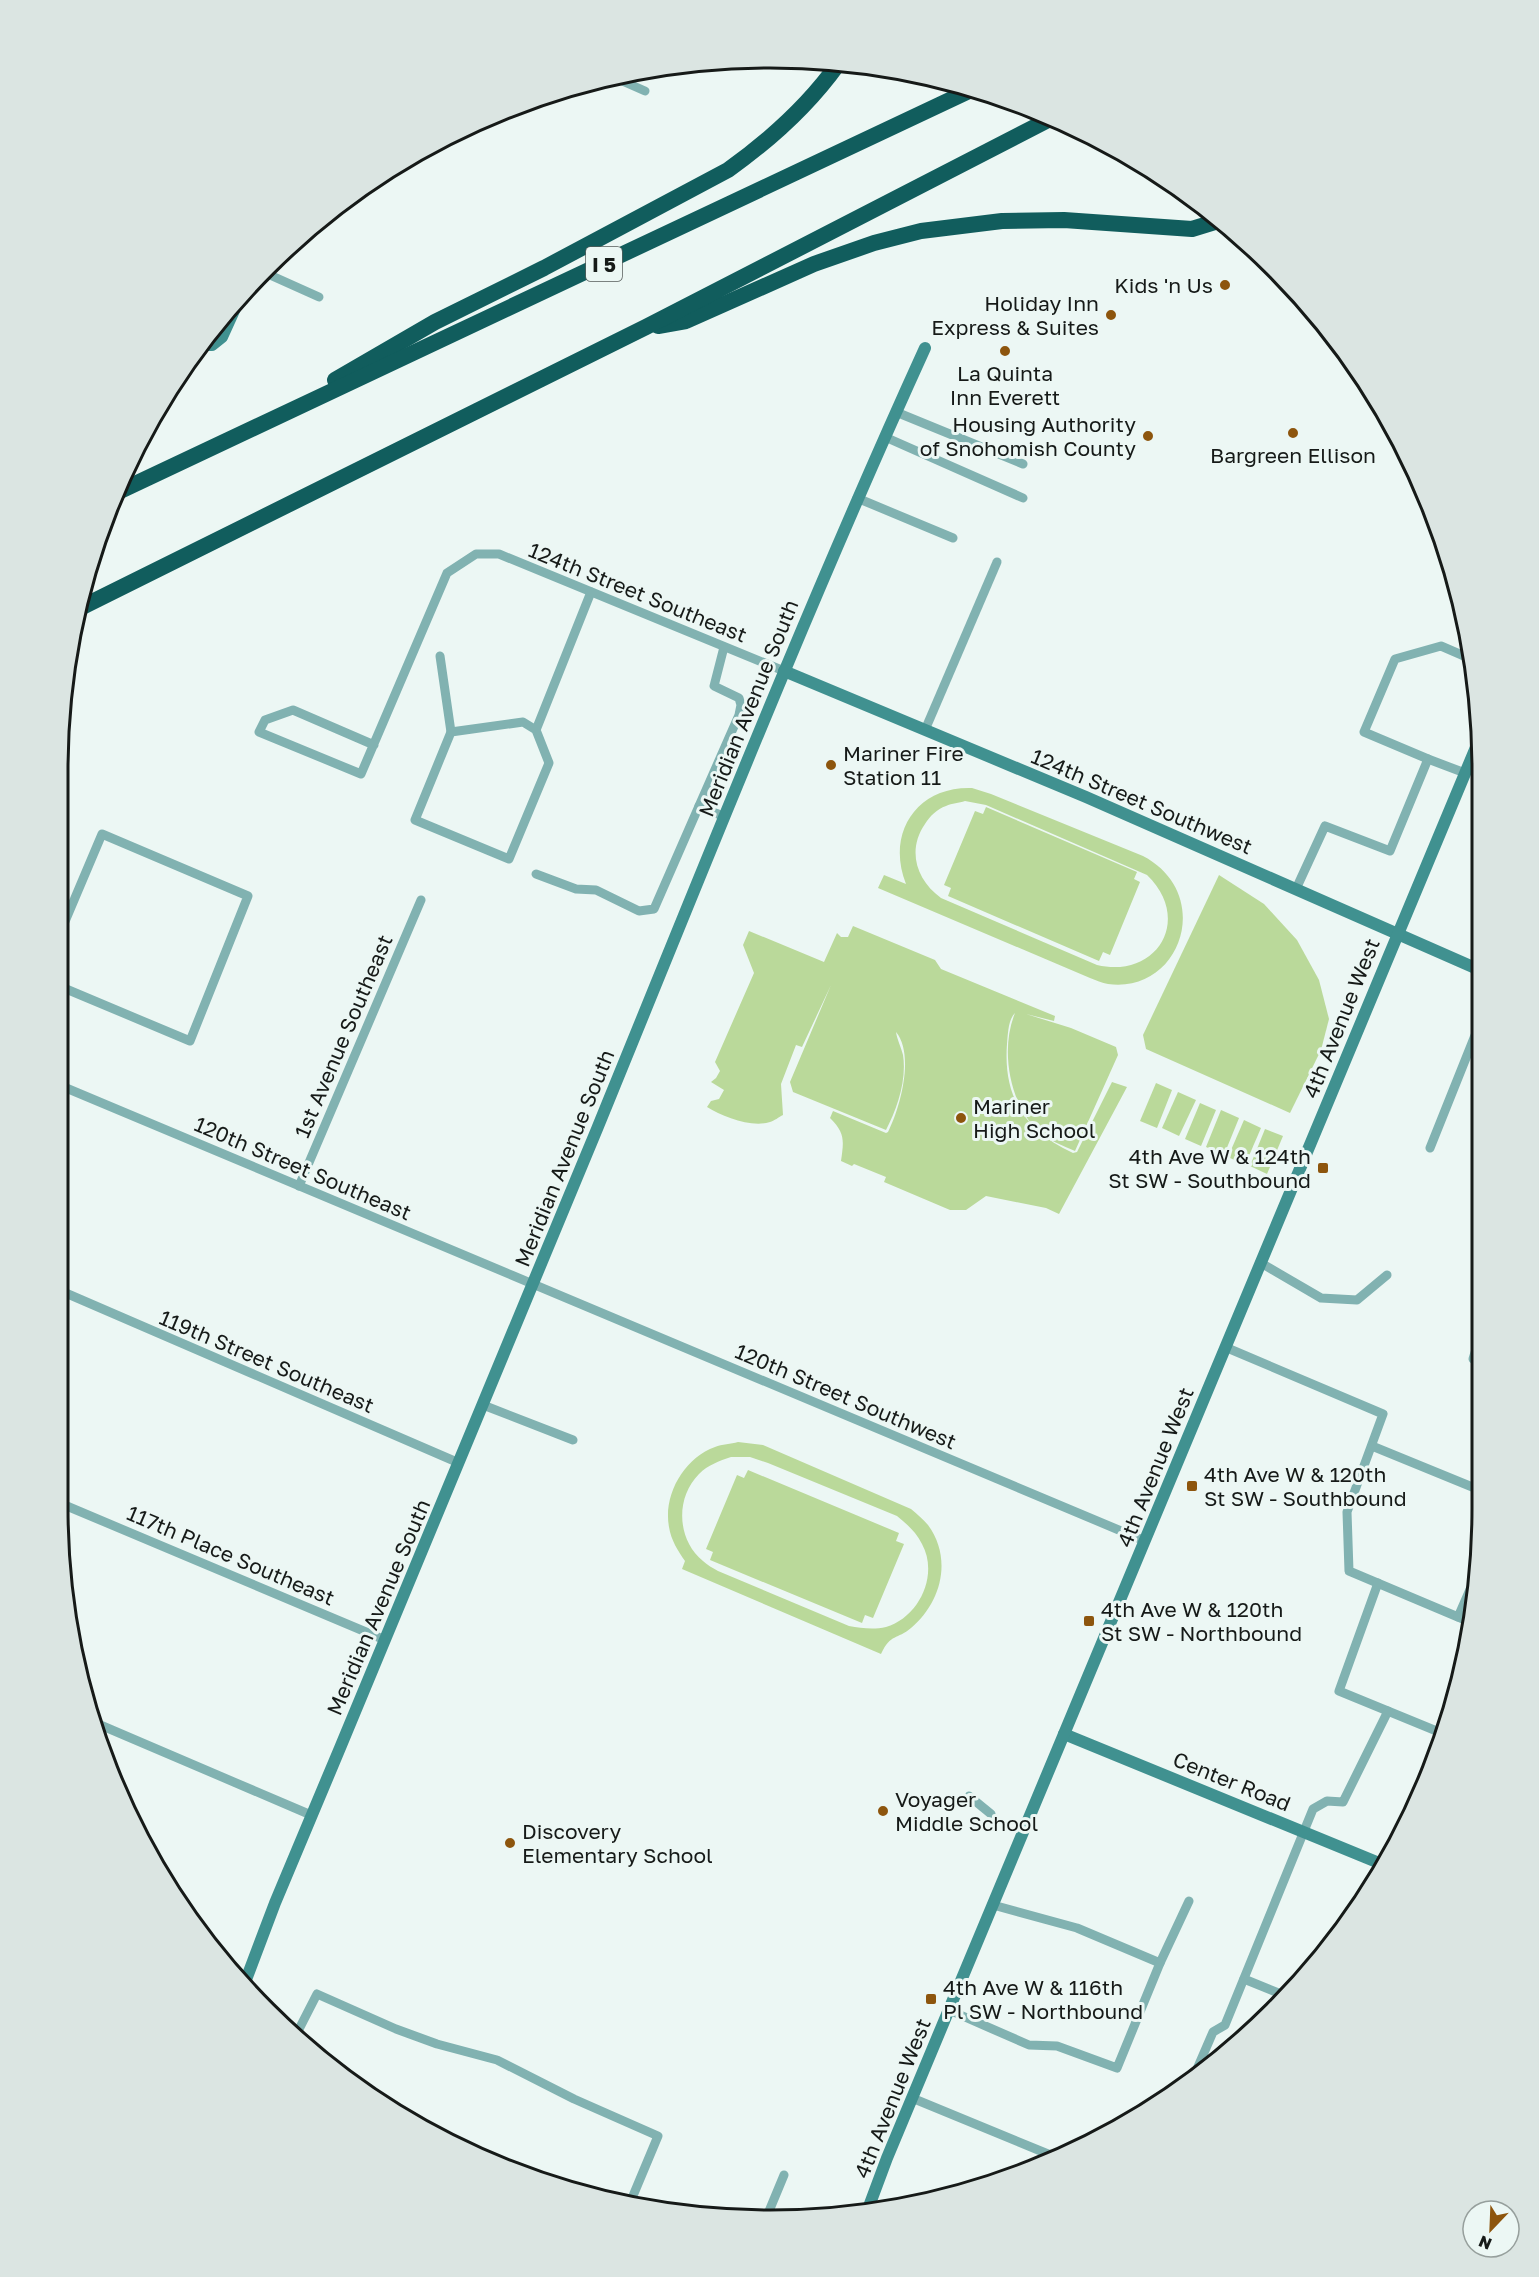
<svg xmlns="http://www.w3.org/2000/svg" width="1539" height="2277" viewBox="0 0 1539 2277" font-family="'Golos Text',sans-serif">
<style>
.green{fill:#bad99a;fill-rule:evenodd}
.lines{fill:none;stroke-linecap:round;stroke-linejoin:round}
.street{stroke:#81b2b1;stroke-width:9}
.secondary{stroke:#409190;stroke-width:12}
.highway{stroke:#115d5d;stroke-width:16}
.poi-dot{fill:#8d550d;stroke:#ecf7f4;stroke-width:2}
.labels{text-anchor:middle;dominant-baseline:central;stroke-width:6;stroke-linejoin:round;paint-order:stroke}
.shield{fill:#ecf7f4;stroke:#565c5a;stroke-width:1.5}
.shield-label{font-size:20px;font-weight:bold;fill:#161a18}
.poi-label{font-size:21px;fill:#161a18;stroke:#ecf7f4;text-anchor:start}
.street-label{font-size:21px;fill:#161a18;stroke:#ecf7f4}
.rim{fill:none;stroke:#161a18;stroke-width:3}
</style>
<rect width="100%" height="100%" fill="#ecf7f4"/>
<g class="green">
<path d="M972,788L991,794L1143,856C1215,894 1181,994 1108,984C1102,983 1096,980 1090,978L878,888L884,875L906,884C886,834 916,786 972,788ZM965,801L986,805L1147,875C1193,919 1157,979 1097,965L941,898C916,880 907,850 925,824C930,816 937,809 946,806C952,803 959,803 965,801Z"/>
<polygon points="986,807 1137,872 1134,879 1140,882 1110,955 1103,952 1099,961 948,896 951,888 944,885 975,811 983,814"/>
<polygon points="1219,875 1264,904 1297,940 1319,980 1329,1019 1321,1050 1290,1113 1146,1049 1143,1035"/>
<path d="M853,926L935,960L941,969L1055,1016L1054,1021L1026,1014L1071,1028L1116,1047L1118,1055L1075,1151C1063,1146 1048,1140 1038,1131C1009,1103 1000,1049 1015,1013C1008,1020 1008,1034 1007,1044C1003,1097 1025,1131 1073,1153L1077,1152L1112,1082L1127,1087L1059,1214L1046,1208L986,1196L966,1210H950L884,1182L886,1177L854,1164L852,1166L841,1161C844,1140 845,1133 830,1118L833,1111L886,1133L888,1132C900,1108 915,1055 896,1032C897,1039 901,1047 903,1055C907,1080 897,1109 886,1130L793,1092L790,1082L831,985L802,1047L796,1045L781,1084L783,1115C779,1117 774,1121 770,1122C752,1128 723,1117 707,1107L711,1101L719,1099L724,1090L711,1082L716,1078L720,1071L715,1062L754,973L743,945L749,931L824,962L837,933L841,937H848Z"/>
<polygon points="1156,1083 1172,1090 1157,1128 1140,1121"/>
<polygon points="1178,1092 1196,1100 1179,1136 1162,1128"/>
<polygon points="1200,1103 1216,1110 1201,1146 1185,1139"/>
<polygon points="1221,1110 1239,1118 1224,1155 1206,1147"/>
<polygon points="1244,1120 1261,1128 1245,1165 1228,1157"/>
<polygon points="1265,1129 1283,1136 1267,1174 1250,1166"/>
<path d="M738,1442L763,1445L911,1509C917,1514 923,1519 928,1525C953,1559 941,1603 911,1628C897,1640 891,1633 881,1654L682,1569L685,1561C678,1551 671,1540 669,1527C663,1495 684,1458 715,1447C722,1444 731,1444 738,1442ZM731,1457H750L768,1463L897,1516C907,1524 916,1532 922,1544C939,1575 919,1617 886,1627C873,1630 861,1628 849,1626L718,1571C713,1568 707,1565 703,1561C677,1540 675,1498 699,1474C708,1465 719,1461 731,1457Z"/>
<polygon points="748,1470 899,1533 896,1541 904,1544 873,1618 865,1615 862,1623 710,1560 713,1552 706,1549 737,1475 744,1478"/>
</g>
<g class="lines">
<g class="street">
<polyline points="611,76 645,91"/>
<polyline points="405,160 408,162 417,159 422,151"/>
<polyline points="261,271 319,297"/>
<polyline points="896,412 1023,464"/>
<polyline points="885,437 1023,498"/>
<polyline points="857,498 953,538"/>
<polyline points="724,647 714,686 739,698 741,705 739,715 699,806 725,817"/>
<polyline points="440,656 451,732"/>
<polyline points="536,730 523,722 451,732 415,820 509,859 549,763 536,730 591,592"/>
<polyline points="925,730 997,562"/>
<polyline points="374,745 293,710 265,720 259,732 361,774 447,573 476,554 499,554 784,671"/>
<polyline points="1428,759 1465,773"/>
<polyline points="536,874 576,889 596,890 639,911 654,909 699,806"/>
<polyline points="1296,889 1325,826 1390,851 1428,759 1364,732 1395,659 1441,646 1471,659"/>
<polyline points="58,938 102,834 248,896 190,1041 59,986"/>
<polyline points="59,1085 1145,1541"/>
<polyline points="1430,1148 1482,1018"/>
<polyline points="299,1186 421,900"/>
<polyline points="1261,1263 1321,1298 1357,1300 1387,1275"/>
<polyline points="61,1291 459,1463"/>
<polyline points="1225,1347 1383,1414 1347,1512 1349,1571 1458,1617 1475,1578"/>
<polyline points="1473,1359 1482,1331"/>
<polyline points="483,1405 573,1440"/>
<polyline points="1372,1446 1482,1491"/>
<polyline points="62,1504 385,1640"/>
<polyline points="1378,1583 1339,1691 1439,1732"/>
<polyline points="1458,1617 1471,1623"/>
<polyline points="91,1721 311,1815"/>
<polyline points="969,1796 991,1814"/>
<polyline points="993,1905 1077,1928 1160,1963"/>
<polyline points="1244,1979 1286,1996"/>
<polyline points="949,2010 1029,2045 1057,2046 1117,2068 1160,1963 1189,1901"/>
<polyline points="295,2037 317,1994 396,2029 437,2044 497,2060 574,2099 658,2136 630,2203"/>
<polyline points="1197,2069 1213,2032 1225,2025 1313,1809 1327,1801 1343,1802 1388,1711"/>
<polyline points="912,2098 1048,2154 1058,2155"/>
<polyline points="767,2216 784,2175"/>
</g>
<g class="secondary">
<polyline points="198,345 212,345 222,337 242,293"/>
<polyline points="784,671 1086,797 1482,971"/>
<polyline points="1064,1734 1384,1865"/>
<path d="M244,1985L275,1903C383,1645 492,1387 597,1129C704,867 808,605 925,348"/>
<polyline points="868,2209 887,2158 1479,740"/>
</g>
<g class="highway">
<polyline points="658,326 686,321 814,264 874,243 921,231 1002,221 1064,220 1192,229 1218,221"/>
<path d="M335,380L435,322L544,268L728,170C770,140 808,106 838,64"/>
<polyline points="118,492 971,90"/>
<polyline points="78,609 646,327 1054,117"/>
</g>
</g>
<g class="poi-dot">
<circle cx="1225" cy="285" r="6"/>
<circle cx="1111" cy="315" r="6"/>
<circle cx="1005" cy="351" r="6"/>
<circle cx="1293" cy="433" r="6"/>
<circle cx="1148" cy="436" r="6"/>
<circle cx="831" cy="765" r="6"/>
<circle cx="961" cy="1118" r="6"/>
<rect x="1317" y="1162" width="12" height="12" rx="3"/>
<rect x="1186" y="1480" width="12" height="12" rx="3"/>
<rect x="1083" y="1615" width="12" height="12" rx="3"/>
<circle cx="883" cy="1811" r="6"/>
<circle cx="510" cy="1843" r="6"/>
<rect x="925" y="1993" width="12" height="12" rx="3"/>
</g>
<g class="labels">
<rect class="shield" x="586" y="247" width="36" height="34" rx="4.5"/>
<g class="shield-label">
<text x="604" y="264">I 5</text>
</g>
<g class="poi-label">
<text x="1213" y="285" text-anchor="end">Kids 'n Us</text>
<text x="1099" y="303" text-anchor="end">Holiday Inn<tspan x="1099" dy="24">Express &amp; Suites</tspan></text>
<text x="1005" y="373" text-anchor="middle">La Quinta<tspan x="1005" dy="24">Inn Everett</tspan></text>
<text x="1136" y="424" text-anchor="end">Housing Authority<tspan x="1136" dy="24">of Snohomish County</tspan></text>
<text x="1293" y="455" text-anchor="middle">Bargreen Ellison</text>
<text x="843" y="753">Mariner Fire<tspan x="843" dy="24">Station 11</tspan></text>
<text x="973" y="1106">Mariner<tspan x="973" dy="24">High School</tspan></text>
<text x="1311" y="1156" text-anchor="end">4th Ave W &amp; 124th<tspan x="1311" dy="24">St SW - Southbound</tspan></text>
<text x="1204" y="1474">4th Ave W &amp; 120th<tspan x="1204" dy="24">St SW - Southbound</tspan></text>
<text x="1101" y="1609">4th Ave W &amp; 120th<tspan x="1101" dy="24">St SW - Northbound</tspan></text>
<text x="895" y="1799">Voyager<tspan x="895" dy="24">Middle School</tspan></text>
<text x="522" y="1831">Discovery<tspan x="522" dy="24">Elementary School</tspan></text>
<text x="943" y="1987">4th Ave W &amp; 116th<tspan x="943" dy="24">Pl SW - Northbound</tspan></text>
</g>
<g class="street-label">
<text transform="translate(638 592) rotate(22)">124th Street Southeast</text>
<text transform="translate(748 708) rotate(-68)">Meridian Avenue South</text>
<text transform="translate(1142 801) rotate(23)">124th Street Southwest</text>
<text transform="translate(1341 1018) rotate(-68)">4th Avenue West</text>
<text transform="translate(343 1036) rotate(-67)">1st Avenue Southeast</text>
<text transform="translate(564 1158) rotate(-68)">Meridian Avenue South</text>
<text transform="translate(303 1168) rotate(23)">120th Street Southeast</text>
<text transform="translate(267 1361) rotate(23)">119th Street Southeast</text>
<text transform="translate(846 1396) rotate(23)">120th Street Southwest</text>
<text transform="translate(1155 1467) rotate(-68)">4th Avenue West</text>
<text transform="translate(231 1555) rotate(23)">117th Place Southeast</text>
<text transform="translate(378 1607) rotate(-67)">Meridian Avenue South</text>
<text transform="translate(1232 1781) rotate(22)">Center Road</text>
<text transform="translate(892 2098) rotate(-68)">4th Avenue West</text>
</g>
</g>
<path d="M0 0H1539V2277H0ZM770 68H770A702 702 0 0 1 1472 770V1508A702 702 0 0 1 770 2210H770A702 702 0 0 1 68 1508V770A702 702 0 0 1 770 68Z" fill="#dbe5e2" fill-rule="evenodd"/>
<path class="rim" d="M770 68H770A702 702 0 0 1 1472 770V1508A702 702 0 0 1 770 2210H770A702 702 0 0 1 68 1508V770A702 702 0 0 1 770 68Z"/>
<g transform="translate(1491 2229) rotate(203)"><circle r="28" fill="#ecf7f4" stroke="#969f9c" stroke-width="1.5"/>
<path d="M0-4.5L10 22L0 15L-10 22Z" fill="#8d550d"/>
<text y="-9" font-size="16" font-weight="bold" text-anchor="middle" fill="#161a18">N</text>
</g>
</svg>
